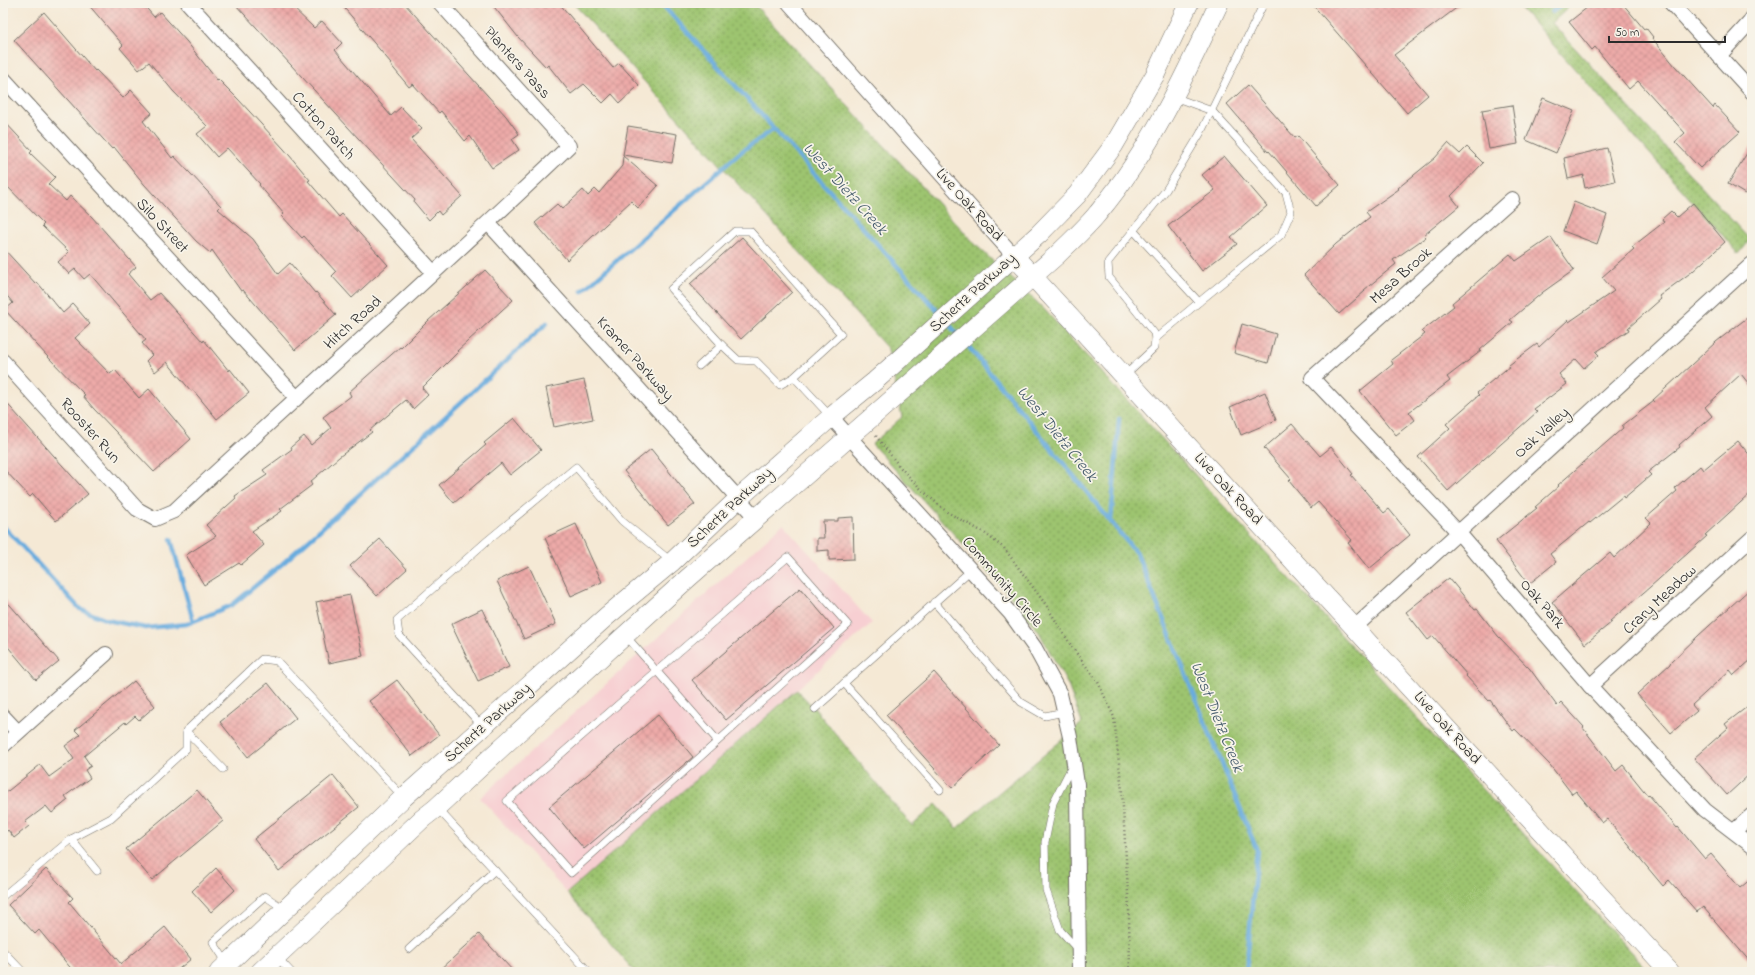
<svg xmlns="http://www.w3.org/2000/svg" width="1755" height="975" viewBox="0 0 1755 975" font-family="'Indie Flower',sans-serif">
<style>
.built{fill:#f7cfd2}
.park{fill:url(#park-dots);stroke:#64784d}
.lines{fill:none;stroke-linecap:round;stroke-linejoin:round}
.stream{stroke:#69acde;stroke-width:4.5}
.building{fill:url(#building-cross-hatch)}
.lane-casing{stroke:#726e66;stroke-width:8}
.street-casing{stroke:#726e66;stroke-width:16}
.secondary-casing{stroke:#726e66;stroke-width:20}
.path{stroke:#726e66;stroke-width:2.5;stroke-dasharray:1 3;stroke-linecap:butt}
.lane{stroke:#fff;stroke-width:7}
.street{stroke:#fff;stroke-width:14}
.secondary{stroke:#fff;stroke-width:19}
.labels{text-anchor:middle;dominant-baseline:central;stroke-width:3.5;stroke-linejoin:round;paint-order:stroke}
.street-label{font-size:16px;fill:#2b2b2b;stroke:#f7f3e8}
.water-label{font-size:17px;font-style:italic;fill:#41586a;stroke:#f7f3e8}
</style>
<defs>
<pattern id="park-dots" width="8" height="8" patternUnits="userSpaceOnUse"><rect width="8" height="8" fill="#9dc46f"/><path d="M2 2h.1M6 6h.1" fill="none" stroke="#809f5b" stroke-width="1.8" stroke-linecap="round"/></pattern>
<pattern id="building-cross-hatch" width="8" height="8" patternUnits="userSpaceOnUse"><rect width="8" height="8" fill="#edaaa8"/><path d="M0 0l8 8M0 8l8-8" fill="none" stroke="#cb9291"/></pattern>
</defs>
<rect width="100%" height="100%" fill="#f7f3e8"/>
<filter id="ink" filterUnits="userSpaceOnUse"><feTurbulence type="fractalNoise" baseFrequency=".025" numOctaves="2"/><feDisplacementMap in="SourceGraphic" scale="8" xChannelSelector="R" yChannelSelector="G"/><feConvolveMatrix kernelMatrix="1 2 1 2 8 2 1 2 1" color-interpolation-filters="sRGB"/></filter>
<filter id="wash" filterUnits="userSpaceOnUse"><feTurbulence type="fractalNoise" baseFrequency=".012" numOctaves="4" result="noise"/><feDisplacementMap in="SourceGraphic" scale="16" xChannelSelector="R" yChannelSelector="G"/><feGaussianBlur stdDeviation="0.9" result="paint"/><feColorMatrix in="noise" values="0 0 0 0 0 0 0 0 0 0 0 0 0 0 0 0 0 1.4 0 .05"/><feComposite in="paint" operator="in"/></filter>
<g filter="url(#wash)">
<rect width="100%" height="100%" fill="#f5e9d5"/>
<polygon class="built" points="783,524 872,623 567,893 480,798"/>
<g class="park">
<polygon points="573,3 753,3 976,245 1041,306 1649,972 635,972 567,893 797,690 815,709 912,826 936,804 957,828 1082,723 1068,685 1039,632 1009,595 872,444 902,417 888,349"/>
<polygon points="1516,3 1536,3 1538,5 1540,3 1573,3 1552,23 1750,240 1739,254"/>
</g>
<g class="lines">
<g class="stream">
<polyline points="661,3 942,316"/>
<polyline points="1552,12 1564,3"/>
<polyline points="582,291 742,151 774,129"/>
<polyline points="947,322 959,336"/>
<polyline points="964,341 1137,554 1257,850 1246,972"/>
<polyline points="1111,521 1119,419"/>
<polyline points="3,526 80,609 107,620 146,628 187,624 232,605 282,564 433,428 547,323"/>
<polyline points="171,539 193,621"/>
</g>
</g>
<g id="blocks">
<g class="building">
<polygon points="87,3 142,3 154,17 160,12 187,42 217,80 218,79 238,99 284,149 310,180 308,181 339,217 342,214 388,265 352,298 332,276 336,272 304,236 302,238 282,216 284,214 259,185 260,184 227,148 217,157 197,134 207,126 173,91 149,62 139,70 120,48 123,45"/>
<polygon points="234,3 288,3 314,28 322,21 342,43 335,50 391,116 401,107 422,129 411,139 462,196 441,215 438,211 429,220 414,202 415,200"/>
<polygon points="340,3 404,3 506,116 519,134 512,139 519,150 492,168 470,136 465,141 441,111 439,113 413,84 409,87 390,64 391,63"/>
<polygon points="491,3 559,3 613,68 619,63 639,85 620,103 612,94 603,103 584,84 571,94 548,65 546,67 518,37"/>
<polygon points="1311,3 1463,3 1394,55 1428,95 1407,113"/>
<polygon points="1593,3 1622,3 1644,29 1646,28 1653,37 1652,38 1675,66 1713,108 1715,105 1740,132 1700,168 1675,142 1685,133 1638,81 1629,89 1595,47 1592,50 1569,22"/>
<polygon points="44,12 95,71 96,70 123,98 131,90 152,113 143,121 172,158 174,156 221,206 218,209 253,239 278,274 290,263 315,293 316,292 336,315 295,350 243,290 241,291 212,250 210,253 196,241 144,184 114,147 112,149 14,40"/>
<polygon points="1248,85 1295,138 1298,136 1340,185 1316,206 1269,151 1268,152 1227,104"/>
<polygon points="1543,98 1574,111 1556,153 1526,140"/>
<polygon points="1512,105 1518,144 1489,149 1482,110"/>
<polygon points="3,120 32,151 30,153 55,177 48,184 66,201 70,196 92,217 136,267 128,274 150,300 159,293 203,342 204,340 229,371 230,369 249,393 217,419 193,390 191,391 167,362 155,372 146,361 152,355 142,343 146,340 90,274 84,279 75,269 69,274 58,262 69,252 42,226 44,224 3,182"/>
<polygon points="628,126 677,134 672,163 623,155"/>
<polygon points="1448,143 1460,154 1467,147 1483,163 1451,196 1459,206 1424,235 1426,237 1393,260 1396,264 1364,290 1365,291 1339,314 1304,275 1336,244 1370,217 1366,212 1399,189 1398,188 1435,158"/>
<polygon points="1752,145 1752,191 1748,189 1745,194 1728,184"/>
<polygon points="1607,148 1615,181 1585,188 1583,178 1584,175 1568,179 1564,158"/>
<polygon points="623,156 658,186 638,208 631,201 567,260 535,223 557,204 562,209 583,190 588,196 595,189 599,193 622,166"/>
<polygon points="1224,156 1267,206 1231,237 1237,244 1202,271 1168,226 1215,190 1202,175"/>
<polygon points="1574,202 1607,215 1597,244 1563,231"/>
<polygon points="1693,203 1725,242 1693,271 1659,296 1661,299 1628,328 1629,330 1596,352 1599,355 1584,368 1576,359 1559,374 1567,384 1534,409 1537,412 1448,491 1418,457 1450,428 1446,424 1479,395 1477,393 1510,366 1509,365 1537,344 1539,347 1568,320 1569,322 1614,291 1602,277 1634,249 1632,247 1664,222 1662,219 1671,211 1677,217"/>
<polygon points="742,237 792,292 741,339 690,284"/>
<polygon points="1551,237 1574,270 1543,292 1510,320 1513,322 1480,350 1481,351 1447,377 1450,381 1409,412 1415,420 1396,435 1360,391 1393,364 1391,360 1425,334 1422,331 1454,306 1452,303 1510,254 1516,261"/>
<polygon points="3,248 36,284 37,282 63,313 73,304 90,324 75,338 110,374 115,370 139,398 149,389 191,439 154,472 94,409 83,396 85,395 47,356 5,310 13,303 3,291"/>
<polygon points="485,270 513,300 457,351 458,352 422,388 428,395 413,409 406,400 370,430 372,432 339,457 310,482 312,485 280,509 282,511 252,531 264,545 241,565 239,563 204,585 186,555 216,536 206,525 236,498 235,496 267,475 263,470 292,449 291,447 304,436 311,445 331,428 323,417 351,396 349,392 400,347 401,348 428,321"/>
<polygon points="1752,314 1752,388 1741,374 1705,407 1712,416 1679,445 1680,447 1648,472 1651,475 1624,498 1623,496 1590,523 1589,522 1550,554 1556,562 1529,584 1496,541 1537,508 1535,507 1559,486 1558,485 1623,428 1622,426 1654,401 1653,400 1716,342"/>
<polygon points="1242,324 1276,334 1268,363 1234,353"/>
<polygon points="584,380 593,419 554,427 546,388"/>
<polygon points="1265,392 1276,420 1241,435 1230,407"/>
<polygon points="3,399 88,494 56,521 33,494 30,497 3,468"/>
<polygon points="514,418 541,450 510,475 501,463 454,503 439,485 486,445 484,443"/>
<polygon points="1292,424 1320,456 1331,447 1353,474 1351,475 1384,513 1389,509 1410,535 1369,569 1348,543 1352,540 1318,502 1311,508 1289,481 1291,479 1264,448"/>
<polygon points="1738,441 1752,458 1752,492 1705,535 1707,536 1650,587 1610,621 1612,622 1585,644 1552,602 1610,553 1614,558 1651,523 1646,518 1677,491 1675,488 1700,466 1703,470"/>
<polygon points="651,449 695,504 668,525 624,471"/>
<polygon points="853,517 854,559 829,560 829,550 817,551 817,538 824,538 823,521 838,521 838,518"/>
<polygon points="576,524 602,582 571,596 545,538"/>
<polygon points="380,539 407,569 377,596 350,566"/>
<polygon points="529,566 556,624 524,639 497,581"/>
<polygon points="1449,578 1475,610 1477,609 1498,636 1530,669 1557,706 1561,702 1584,727 1583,728 1616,771 1623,765 1648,796 1649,795 1677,828 1678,827 1705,859 1711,854 1740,888 1752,878 1752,964 1703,907 1697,912 1669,880 1663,886 1607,819 1602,823 1576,791 1572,794 1550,765 1515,729 1513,731 1490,700 1489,701 1466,676 1467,675 1433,636 1428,640 1406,612"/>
<polygon points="1752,587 1752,659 1734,675 1730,670 1692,705 1697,711 1671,733 1637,694 1670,664 1670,663 1698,636"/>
<polygon points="800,588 834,628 726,720 692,680"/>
<polygon points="350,595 363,656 329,663 316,602"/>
<polygon points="3,597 59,661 36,680 3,641"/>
<polygon points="482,609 509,667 478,681 451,624"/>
<polygon points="934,672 999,745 952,788 886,715"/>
<polygon points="397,680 439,735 412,756 369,701"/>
<polygon points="134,681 155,706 139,720 135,716 126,724 125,722 84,756 91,766 85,770 90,778 65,796 68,800 52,813 46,806 25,822 29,826 14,838 8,830 3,835 3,795 40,765 49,777 74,759 65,746 80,735 75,730"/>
<polygon points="268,683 296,718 248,757 220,722"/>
<polygon points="1752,703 1752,772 1727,795 1694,758 1728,728 1725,724"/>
<polygon points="658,715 693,757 584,849 549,807"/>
<polygon points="333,775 359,807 279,871 254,839"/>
<polygon points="197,790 223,821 152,880 126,849"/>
<polygon points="216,868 235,890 211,912 192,891"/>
<polygon points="46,869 73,898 69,902 121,964 165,927 191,959 175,972 74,972 39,930 35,934 8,905"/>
<polygon points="479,934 514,972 438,972"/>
</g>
</g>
</g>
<g filter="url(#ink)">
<use href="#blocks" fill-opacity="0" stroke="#726e66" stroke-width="1"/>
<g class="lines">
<g class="lane-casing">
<g id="lane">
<polyline points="1133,230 1199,302 1281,235 1291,212 1286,193 1212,111 1174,97"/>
<polyline points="1155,339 1199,302"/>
<polyline points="699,366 722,345"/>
<polyline points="1125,375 1154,348 1155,339 1154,333 1109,277 1108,262 1166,190 1200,134 1264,3"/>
<polyline points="794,377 780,385 756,361 738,360 722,345 671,289 735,231 750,231 841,334 794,377 831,417"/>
<polyline points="934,602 1021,702 1045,716 1064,712"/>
<polyline points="625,635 718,741 848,625 788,557 507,801 571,873 718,741"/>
<polyline points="844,683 940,790"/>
<polyline points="815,709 971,570"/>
<polyline points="483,727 399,635 397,620 488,540 576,467 622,521 672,562"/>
<polyline points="186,731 223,769"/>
<polyline points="1072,766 1053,803 1045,842 1046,890 1060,930 1078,950"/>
<polyline points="437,808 589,972"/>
<polyline points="71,839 97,871"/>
<polyline points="3,896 71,839 111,818 186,749 186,731 262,659 277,661 403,797"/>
<polyline points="409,949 495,870"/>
<polyline points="3,951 23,972"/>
<polyline points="277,957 291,972"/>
<polyline points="227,963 213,942 265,896 284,909"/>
</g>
</g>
<g class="street-casing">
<g id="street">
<polyline points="188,3 433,272"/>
<polyline points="789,3 1014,256"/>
<polyline points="1671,3 1752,92"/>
<polyline points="1719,56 1750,22 1752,18"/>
<polyline points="3,78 296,397"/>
<polyline points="1512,199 1312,378 1458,532 1590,686 1705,810 1752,846"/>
<polyline points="488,223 757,519"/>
<path d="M3,361L137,509L155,519L174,511C305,389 440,270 569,146L440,3"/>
<polyline points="831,417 1010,613 1035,648 1060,694 1070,737 1077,784 1079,972"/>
<polyline points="1355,627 1752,264"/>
<polyline points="1590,686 1752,538"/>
<polyline points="3,716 18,732"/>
<polyline points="3,746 106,654"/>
<polyline points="1734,831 1752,815"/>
</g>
</g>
<g class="secondary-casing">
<g id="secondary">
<polyline points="1014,256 1670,972"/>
<polyline points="219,972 403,798 607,616 672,562 739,498 831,417 875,381 1039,234 1077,195 1114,145 1155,75 1189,3"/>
<path d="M260,972L422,819L436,808L502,747L687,579L1057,255C1071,241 1086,228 1098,213C1150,151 1185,76 1219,3"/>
</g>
</g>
<polyline class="path" points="876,436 900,467 922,490 947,512 983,532 1004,548 1046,605 1072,647 1098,682 1114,717 1122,791 1129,910 1130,972"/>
<use href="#lane" class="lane"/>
<use href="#street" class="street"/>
<use href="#secondary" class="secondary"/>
</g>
</g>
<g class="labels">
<g class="street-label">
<text transform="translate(517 63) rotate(48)">Planters Pass</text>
<text transform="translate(323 126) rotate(48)">Cotton Patch</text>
<text transform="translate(969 205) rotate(48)">Live Oak Road</text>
<text transform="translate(162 226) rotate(47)">Silo Street</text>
<text transform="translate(1401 276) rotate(-42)">Mesa Brook</text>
<text transform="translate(973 293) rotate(-42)">Schertz Parkway</text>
<text transform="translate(353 323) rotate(-42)">Hitch Road</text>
<text transform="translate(635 359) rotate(48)">Kramer Parkway</text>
<text transform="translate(90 431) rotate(48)">Rooster Run</text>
<text transform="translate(1542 433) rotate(-42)">Oak Valley</text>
<text transform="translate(1228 489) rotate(47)">Live Oak Road</text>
<text transform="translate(730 508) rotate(-43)">Schertz Parkway</text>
<text transform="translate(1002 582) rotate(49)">Community Circle</text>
<text transform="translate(1660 600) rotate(-43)">Crary Meadow</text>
<text transform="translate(1542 604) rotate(49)">Oak Park</text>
<text transform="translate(488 723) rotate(-42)">Schertz Parkway</text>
<text transform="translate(1447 728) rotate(48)">Live Oak Road</text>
</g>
<g class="water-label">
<text transform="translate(845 189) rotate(48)">West Dietz Creek</text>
<text transform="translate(1057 434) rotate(51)">West Dietz Creek</text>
<text transform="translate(1217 717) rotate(68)">West Dietz Creek</text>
</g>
</g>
<rect width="1755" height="975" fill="none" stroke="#f7f3e8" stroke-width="16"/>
<path d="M1609 36v6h116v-6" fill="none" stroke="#2b2b2b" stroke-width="2"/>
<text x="1615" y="36" font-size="12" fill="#2b2b2b" stroke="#f7f3e8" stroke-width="3" paint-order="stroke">50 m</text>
</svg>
